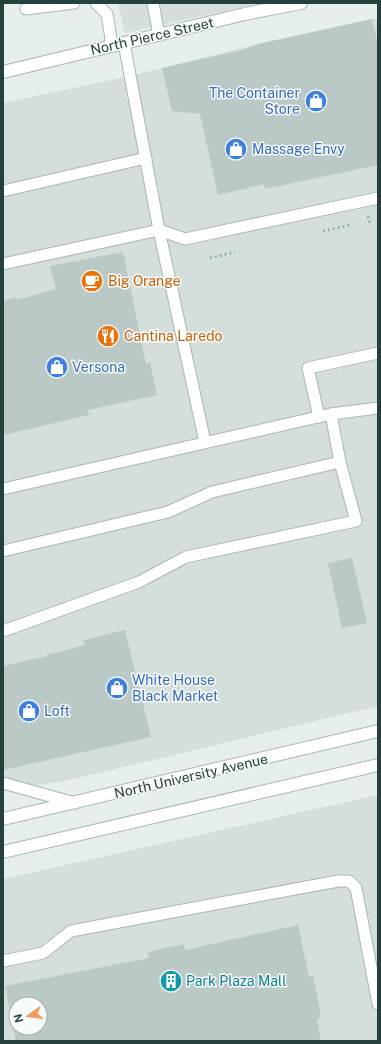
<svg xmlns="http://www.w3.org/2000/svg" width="381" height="1044" viewBox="0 0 381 1044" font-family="'Public Sans',sans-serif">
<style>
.built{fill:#d4dedb;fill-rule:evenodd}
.building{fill:#bbc9c6;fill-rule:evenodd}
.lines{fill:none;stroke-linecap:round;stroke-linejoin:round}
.service-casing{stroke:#a8b7b4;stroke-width:13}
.minor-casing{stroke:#a8b7b4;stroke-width:14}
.secondary-casing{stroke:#a4bab6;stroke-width:14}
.path{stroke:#86b2ab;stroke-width:2.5;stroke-dasharray:2 3;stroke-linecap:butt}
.service{stroke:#fff;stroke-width:11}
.minor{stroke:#fff;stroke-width:12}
.secondary{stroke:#fff;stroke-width:12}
.labels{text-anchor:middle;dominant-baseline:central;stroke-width:3;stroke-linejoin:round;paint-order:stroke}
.street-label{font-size:14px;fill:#24413e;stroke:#f7fbf9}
.shop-label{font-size:14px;fill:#366cbe;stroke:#f7fbf9;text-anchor:start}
.food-label{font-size:14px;fill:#c56008;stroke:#f7fbf9;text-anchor:start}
.culture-label{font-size:14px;fill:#0d838f;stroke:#f7fbf9;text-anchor:start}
</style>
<rect width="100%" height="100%" fill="#e6efec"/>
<g class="built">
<polygon points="118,3 261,3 125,33"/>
<polygon points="378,18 378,706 74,779 3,791 3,103 130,76 258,44"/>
<path d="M378,795V1041H3V879ZM16,1004H40V1028H16Z"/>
</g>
<g class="building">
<polygon points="372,19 378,45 378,165 274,187 264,188 264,184 218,195 200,114 172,111 162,68 242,50 258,44"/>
<polygon points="123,252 146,364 150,362 157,395 88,410 89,415 3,435 3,301 16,297 17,300 56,289 50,266"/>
<polygon points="352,558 367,623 342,628 328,563"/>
<polygon points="125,630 151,737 3,770 3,666 47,656 47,655 85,645 84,640"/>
<path d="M298,925L309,977L313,976L320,1011V1017L317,1020L321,1041H16L5,986L149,958L148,952L184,944L185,950ZM16,1004H40V1028H16Z"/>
</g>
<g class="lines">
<g class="service-casing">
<g id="service">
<polyline points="96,3 107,14 112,45"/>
<polyline points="153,3 159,35"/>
<polyline points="26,9 74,3"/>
<polyline points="124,43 159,230 205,442"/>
<polyline points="3,191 146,158"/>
<polyline points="3,264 159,230 185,239 378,198"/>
<polyline points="319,417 308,368 378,353"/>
<polyline points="3,489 331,414 378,408"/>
<polyline points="3,551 168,512 212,492 340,462"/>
<polyline points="3,631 139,582 186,557 356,521 340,462 331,414"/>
<polyline points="3,783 75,803"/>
<polyline points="3,961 43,953 71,931 338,881 349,881 356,888 378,1004"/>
</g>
</g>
<g class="minor-casing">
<polyline id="minor" points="3,72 245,14 301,3"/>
</g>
<g class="secondary-casing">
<g id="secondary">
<polyline points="3,819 378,731"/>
<polyline points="3,852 378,765"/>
</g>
</g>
<g class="path">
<polyline points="368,216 370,224"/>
<polyline points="323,231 350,225"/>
<polyline points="210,258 235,252"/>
</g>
<use href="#service" class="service"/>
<use href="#minor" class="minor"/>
<use href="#secondary" class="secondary"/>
</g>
<defs>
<g id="shop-disc" transform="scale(1.15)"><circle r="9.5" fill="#3f7fe0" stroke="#f7fbf9"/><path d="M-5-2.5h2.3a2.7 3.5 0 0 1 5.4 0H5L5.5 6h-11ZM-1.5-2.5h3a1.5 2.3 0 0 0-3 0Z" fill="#fff"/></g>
<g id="cafe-disc" transform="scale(1.15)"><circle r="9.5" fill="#e8710a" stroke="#f7fbf9"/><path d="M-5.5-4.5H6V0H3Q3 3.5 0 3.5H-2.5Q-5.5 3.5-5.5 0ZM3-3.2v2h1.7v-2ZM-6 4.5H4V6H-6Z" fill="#fff"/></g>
<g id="restaurant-disc" transform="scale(1.15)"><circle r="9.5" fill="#e8710a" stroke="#f7fbf9"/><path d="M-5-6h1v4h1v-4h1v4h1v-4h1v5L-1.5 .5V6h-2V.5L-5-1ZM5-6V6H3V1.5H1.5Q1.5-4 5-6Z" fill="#fff"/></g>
<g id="building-disc" transform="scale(1.15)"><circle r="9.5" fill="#0f9aa8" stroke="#f7fbf9"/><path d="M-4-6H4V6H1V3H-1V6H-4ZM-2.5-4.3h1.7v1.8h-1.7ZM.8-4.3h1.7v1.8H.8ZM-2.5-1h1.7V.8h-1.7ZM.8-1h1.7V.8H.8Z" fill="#fff"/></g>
</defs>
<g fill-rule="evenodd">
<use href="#shop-disc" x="316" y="101"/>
<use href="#shop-disc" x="236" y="149"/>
<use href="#cafe-disc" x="92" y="281"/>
<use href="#restaurant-disc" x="108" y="336"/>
<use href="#shop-disc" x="57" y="367"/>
<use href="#shop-disc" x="117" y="688"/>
<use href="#shop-disc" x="29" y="711"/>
<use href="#building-disc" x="171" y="981"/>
</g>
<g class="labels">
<g class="street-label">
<text transform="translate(152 36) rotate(-13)">North Pierce Street</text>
<text transform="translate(191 776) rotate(-13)">North University Avenue</text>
</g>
<g class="shop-label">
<text x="300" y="93" text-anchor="end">The Container<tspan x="300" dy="16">Store</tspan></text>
<text x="252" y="149">Massage Envy</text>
<text x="72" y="367">Versona</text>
<text x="132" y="680">White House<tspan x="132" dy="16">Black Market</tspan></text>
<text x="44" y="711">Loft</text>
</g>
<g class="food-label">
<text x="108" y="281">Big Orange</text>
<text x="124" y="336">Cantina Laredo</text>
</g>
<g class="culture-label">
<text x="186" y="981">Park Plaza Mall</text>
</g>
</g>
<rect width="381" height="1044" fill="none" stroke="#24413e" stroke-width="8"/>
<g transform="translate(28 1016) rotate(256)"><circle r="19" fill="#f7fbf9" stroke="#a3b1ae"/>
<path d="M0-3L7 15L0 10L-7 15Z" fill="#f19b61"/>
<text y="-6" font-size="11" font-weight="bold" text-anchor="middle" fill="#24413e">N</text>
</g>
</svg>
